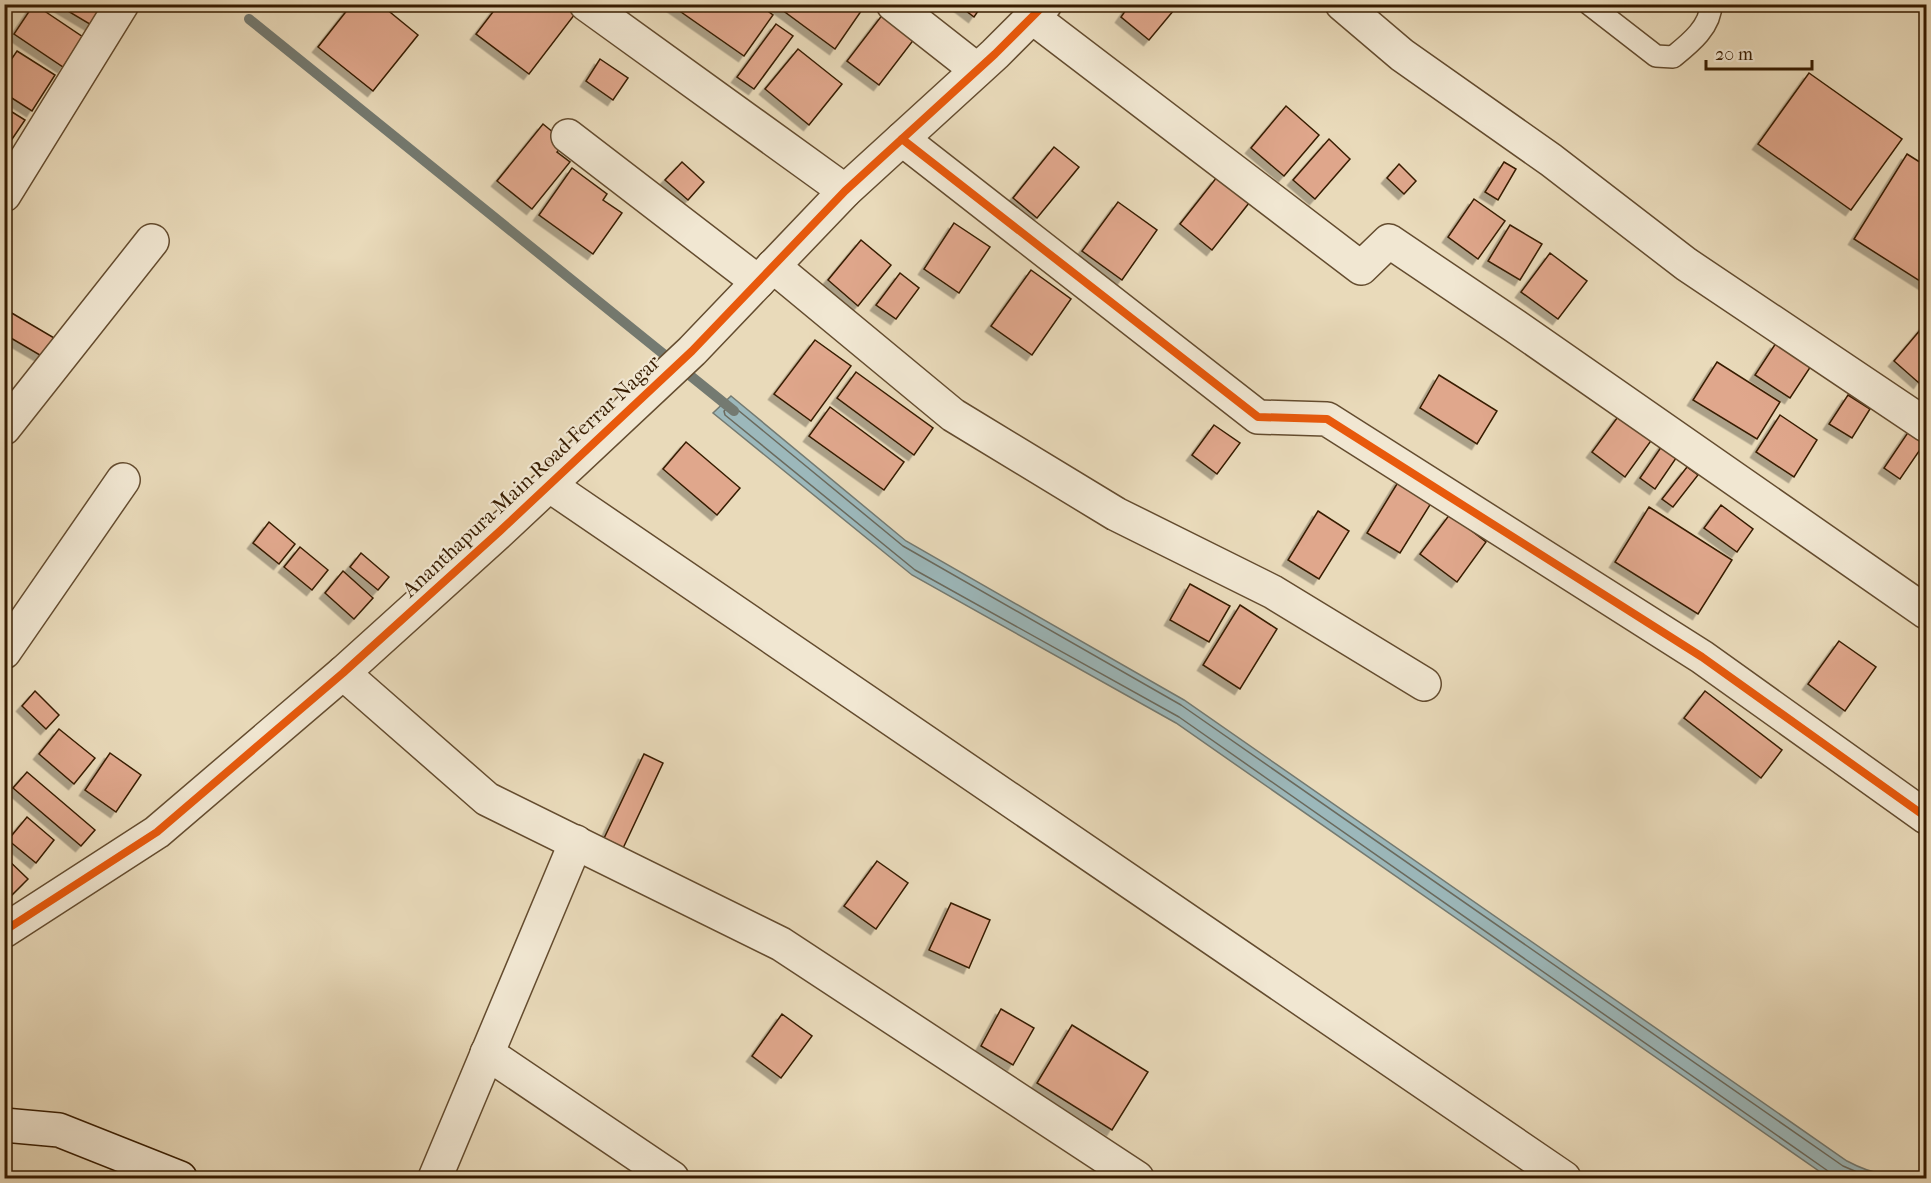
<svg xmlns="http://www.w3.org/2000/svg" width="1931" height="1183" viewBox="0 0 1931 1183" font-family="'IM FELL French Canon',serif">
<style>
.water{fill:#9cb8bb;stroke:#747a71;stroke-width:1.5}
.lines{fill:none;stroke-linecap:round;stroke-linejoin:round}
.shore{stroke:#6a6a5e;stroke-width:1.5}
.stream{stroke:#747a71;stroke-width:10}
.building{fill:#e0a78c;stroke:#371c01;stroke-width:1.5;filter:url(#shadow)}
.service-casing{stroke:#644c2f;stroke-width:24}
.minor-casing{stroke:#644c2f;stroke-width:36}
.tertiary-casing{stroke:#644c2f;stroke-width:36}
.secondary-casing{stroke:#371c01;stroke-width:36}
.service{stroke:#f1e7d2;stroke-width:21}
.minor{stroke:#f1e7d2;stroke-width:33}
.tertiary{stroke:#f1e7d2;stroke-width:33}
.secondary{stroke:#f1e7d2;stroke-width:33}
.cycleway-casing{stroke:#f1e7d2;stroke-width:11}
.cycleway{stroke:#e8590c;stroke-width:8}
.labels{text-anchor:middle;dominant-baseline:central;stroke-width:4.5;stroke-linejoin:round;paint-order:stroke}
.street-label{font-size:21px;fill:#371c01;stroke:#f1e7d2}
</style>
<defs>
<filter id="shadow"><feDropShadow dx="-5.5" dy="5.5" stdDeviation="0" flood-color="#0004"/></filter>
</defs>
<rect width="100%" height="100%" fill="#e9daba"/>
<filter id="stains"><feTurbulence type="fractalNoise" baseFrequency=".00333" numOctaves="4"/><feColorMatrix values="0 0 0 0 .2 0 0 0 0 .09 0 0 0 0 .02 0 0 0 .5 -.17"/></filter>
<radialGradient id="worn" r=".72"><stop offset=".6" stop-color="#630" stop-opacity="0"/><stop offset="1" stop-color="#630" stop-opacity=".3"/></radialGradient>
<path class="water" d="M731,396L906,541L1184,700L1847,1161C1873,1175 1898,1180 1926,1170V1178H1829L1176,723L912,575L713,413Z"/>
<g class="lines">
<polyline class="shore" points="1831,1178 1828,1171 1179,717 915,570 725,415 724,411 730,406 733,406 903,546 1181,705 1843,1166 1871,1178"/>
<polyline class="stream" points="249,19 734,411"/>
</g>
<g class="building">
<polygon points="34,4 83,37 63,67 14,34"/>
<polygon points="56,4 103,4 93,26"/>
<polygon points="352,4 380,4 418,35 373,91 318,47"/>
<polygon points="499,4 562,4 575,14 529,74 476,34"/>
<polygon points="758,4 773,15 744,56 671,5"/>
<polygon points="774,4 866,4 835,49"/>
<polygon points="957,4 983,4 974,17"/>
<polygon points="1130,4 1179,4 1149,40 1121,17"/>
<polygon points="883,14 915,38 879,85 847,61"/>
<polygon points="776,24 793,36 754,89 737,77"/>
<polygon points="798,49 842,84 809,125 765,89"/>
<polygon points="17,51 55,75 32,111 4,93 4,70"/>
<polygon points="600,59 628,78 613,100 586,81"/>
<polygon points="1809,73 1902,139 1851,210 1758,144"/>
<polygon points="1286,106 1319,135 1284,176 1251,148"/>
<polygon points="4,107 25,120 4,151"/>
<polygon points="543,124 565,142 557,152 570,162 532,209 497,181"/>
<polygon points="1329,139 1350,159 1315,199 1293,180"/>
<polygon points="1054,147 1079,167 1037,218 1013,198"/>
<polygon points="1907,154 1926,166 1926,285 1854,239"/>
<polygon points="682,162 704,182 688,200 665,180"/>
<polygon points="1504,162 1516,169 1498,200 1485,192"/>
<polygon points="1399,164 1416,181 1404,194 1387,178"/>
<polygon points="572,168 607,194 603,200 622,213 593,254 539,215"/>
<polygon points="1217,177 1249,203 1212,250 1180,224"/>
<polygon points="1474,199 1505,221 1478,259 1448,237"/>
<polygon points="1118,202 1157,230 1122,280 1082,251"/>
<polygon points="954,223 990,247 959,293 924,269"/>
<polygon points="1510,225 1542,244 1520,280 1488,261"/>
<polygon points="861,240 891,265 858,306 828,280"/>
<polygon points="1550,253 1587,281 1558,319 1521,292"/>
<polygon points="1031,270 1071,299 1032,355 991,326"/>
<polygon points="900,273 919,288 896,319 876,305"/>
<polygon points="10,312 61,342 50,361 4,334 4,321"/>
<polygon points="1926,323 1926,373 1919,383 1894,361"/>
<polygon points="815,340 851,366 811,421 774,394"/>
<polygon points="1776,343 1811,366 1790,398 1755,375"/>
<polygon points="1717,362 1780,402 1757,439 1693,400"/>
<polygon points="856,372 933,428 914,455 837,398"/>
<polygon points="1439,375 1497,411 1477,444 1420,408"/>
<polygon points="1848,395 1870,409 1852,438 1829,424"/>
<polygon points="830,407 904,462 884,490 809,436"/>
<polygon points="1620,414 1653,438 1625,477 1592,452"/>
<polygon points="1780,415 1817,440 1794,477 1756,452"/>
<polygon points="1214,425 1240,443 1217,474 1192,455"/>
<polygon points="1911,428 1926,441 1900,479 1884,468"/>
<polygon points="1668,437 1683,448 1655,489 1640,478"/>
<polygon points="686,442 740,488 717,515 663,469"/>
<polygon points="1687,467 1698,475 1673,507 1662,499"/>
<polygon points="1400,479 1433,500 1400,553 1367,533"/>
<polygon points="1721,505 1753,529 1737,552 1704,528"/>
<polygon points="1649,507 1732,560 1698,614 1615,562"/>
<polygon points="1318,511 1349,531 1319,579 1288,560"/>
<polygon points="1450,514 1486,542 1457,582 1420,554"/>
<polygon points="269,522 295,544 279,564 253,543"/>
<polygon points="300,547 328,570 312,590 284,567"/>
<polygon points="361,553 389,577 378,590 350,567"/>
<polygon points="343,571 373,598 354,619 325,593"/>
<polygon points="1190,584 1230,606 1209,642 1170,620"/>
<polygon points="1240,605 1277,629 1240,689 1203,665"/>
<polygon points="1839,641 1876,667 1845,711 1808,684"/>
<polygon points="35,691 59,715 46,729 22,706"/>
<polygon points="1705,691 1782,750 1761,778 1684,718"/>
<polygon points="59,729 95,758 74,784 39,754"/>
<polygon points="110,753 141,775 116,812 85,790"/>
<polygon points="644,754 663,763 617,861 598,851"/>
<polygon points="27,772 95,830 81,846 13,788"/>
<polygon points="27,817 54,840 36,863 8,840"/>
<polygon points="4,856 28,879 7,900 4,897"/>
<polygon points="877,861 908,883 876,929 844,906"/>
<polygon points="951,903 990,920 969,968 929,950"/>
<polygon points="1001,1009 1034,1028 1013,1065 981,1046"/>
<polygon points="782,1014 812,1036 781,1078 752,1056"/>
<polygon points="1072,1025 1148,1072 1112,1130 1037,1083"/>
</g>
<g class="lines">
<g class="service-casing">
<path id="service" d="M1589,4L1656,56L1673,57C1689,44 1711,27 1711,4"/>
</g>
<g class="minor-casing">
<g id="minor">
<polyline points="586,4 845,191"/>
<polyline points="893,4 977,70"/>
<polyline points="1342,4 1402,55 1551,160 1686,264 1926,425"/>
<polyline points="1032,17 1361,268 1389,241 1515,326 1926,612"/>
<polyline points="568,136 758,282"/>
<polyline points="902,139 1258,417 1327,419 1702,657 1926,817"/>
<polyline points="4,195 122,4"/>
<polyline points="773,266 953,415 1116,514 1273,592 1424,684"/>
<polyline points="4,428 152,241"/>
<polyline points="549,485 1564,1178"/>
<polyline points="4,652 123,480"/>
<polyline points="343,673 487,799 781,944 1137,1178"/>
<polyline points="487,1053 672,1178"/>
<polyline points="435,1178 576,842"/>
</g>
</g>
<g class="tertiary-casing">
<polyline id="tertiary" points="4,931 157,832 343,673 500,531 692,351 845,191 995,54 1045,4"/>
</g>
<g class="secondary-casing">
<polyline id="secondary" points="4,1125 59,1130 180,1178"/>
</g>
<use href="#service" class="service"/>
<use href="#minor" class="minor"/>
<use href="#tertiary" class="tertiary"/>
<use href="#secondary" class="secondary"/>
<g class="cycleway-casing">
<g id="cycleway">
<polyline points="902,139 1258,417 1327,419 1702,657 1926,817"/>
<polyline points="4,931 157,832 343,673 500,531 692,351 845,191 995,54 1045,4"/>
</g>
</g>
<use href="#cycleway" class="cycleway"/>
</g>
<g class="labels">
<g class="street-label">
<text transform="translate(531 476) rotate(-43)">Ananthapura Main Road Ferrar Nagar</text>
</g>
</g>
<rect width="1931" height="1183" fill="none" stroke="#e9daba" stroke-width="24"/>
<rect x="6" y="6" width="1919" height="1171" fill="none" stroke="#371c01" stroke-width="3"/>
<rect x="12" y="12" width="1907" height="1159" fill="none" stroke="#371c01" stroke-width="1.5"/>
<path d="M1706 60v9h106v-9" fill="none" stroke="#371c01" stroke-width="3"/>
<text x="1715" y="60" font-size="18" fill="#371c01" stroke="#f1e7d2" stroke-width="4.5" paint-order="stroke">20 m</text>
<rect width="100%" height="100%" filter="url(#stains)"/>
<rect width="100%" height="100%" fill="url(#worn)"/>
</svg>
